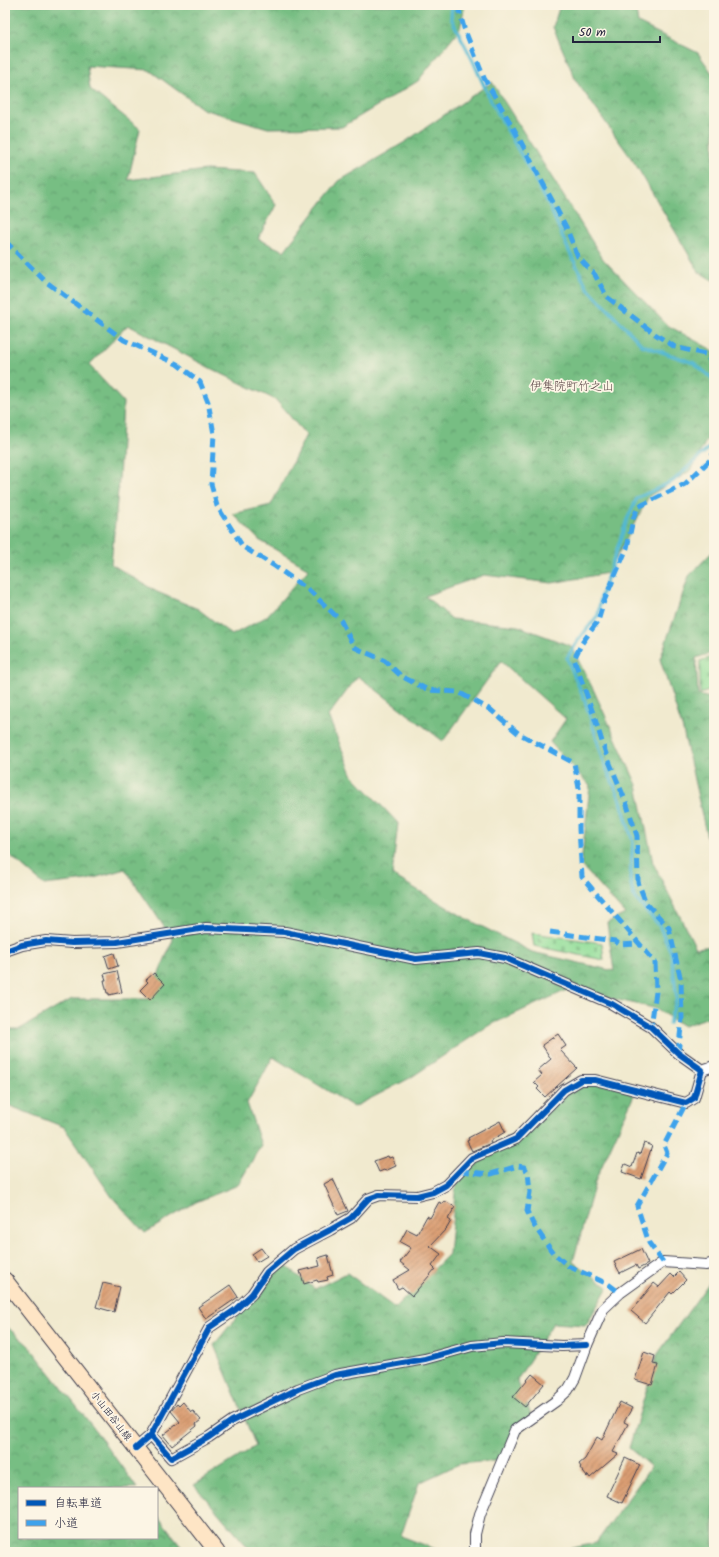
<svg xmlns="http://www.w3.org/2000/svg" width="719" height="1557" viewBox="0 0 719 1557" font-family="Kalam,'Klee One',sans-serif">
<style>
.forest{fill:url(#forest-crowns);stroke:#4c705f;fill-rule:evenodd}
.cemetery{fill:url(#cemetery-stones);stroke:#5b806b}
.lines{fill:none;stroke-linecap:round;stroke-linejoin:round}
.stream{stroke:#53b8d2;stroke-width:3.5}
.building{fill:url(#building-hatch)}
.minor-casing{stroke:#414051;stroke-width:12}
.secondary-casing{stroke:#414051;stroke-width:17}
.minor{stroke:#fff;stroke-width:10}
.secondary{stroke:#fee5c5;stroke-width:15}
.quiet{stroke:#3ea2ec;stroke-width:5;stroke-dasharray:10 5;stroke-linecap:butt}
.cycleway-casing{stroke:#fcf5e5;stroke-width:8}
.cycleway{stroke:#0057b8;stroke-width:6}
.labels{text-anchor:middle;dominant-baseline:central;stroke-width:3.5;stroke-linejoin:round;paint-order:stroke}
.street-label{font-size:10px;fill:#22223b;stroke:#fcf5e5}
.quarter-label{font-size:12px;fill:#624d4e;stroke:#fcf5e5}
</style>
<defs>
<pattern id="forest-crowns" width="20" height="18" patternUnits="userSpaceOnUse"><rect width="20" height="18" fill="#77be83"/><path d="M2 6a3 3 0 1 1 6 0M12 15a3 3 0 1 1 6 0" fill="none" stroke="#619a6c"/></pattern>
<pattern id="cemetery-stones" width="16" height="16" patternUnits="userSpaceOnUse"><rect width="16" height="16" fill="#94df9b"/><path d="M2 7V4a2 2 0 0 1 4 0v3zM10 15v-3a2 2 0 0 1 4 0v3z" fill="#7fbf86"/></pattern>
<pattern id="building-hatch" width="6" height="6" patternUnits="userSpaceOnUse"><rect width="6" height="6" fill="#da9d72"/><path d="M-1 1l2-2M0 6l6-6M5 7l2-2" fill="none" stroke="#b0805f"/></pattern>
</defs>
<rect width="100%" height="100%" fill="#fcf5e5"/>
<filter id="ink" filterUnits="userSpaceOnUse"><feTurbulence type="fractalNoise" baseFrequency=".025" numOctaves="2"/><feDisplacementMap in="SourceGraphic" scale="8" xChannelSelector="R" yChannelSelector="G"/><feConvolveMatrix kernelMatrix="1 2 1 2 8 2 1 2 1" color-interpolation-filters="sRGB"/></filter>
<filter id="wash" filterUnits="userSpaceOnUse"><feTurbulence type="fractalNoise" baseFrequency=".012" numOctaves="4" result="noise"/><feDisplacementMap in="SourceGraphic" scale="16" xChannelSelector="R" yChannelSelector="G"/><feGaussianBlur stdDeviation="0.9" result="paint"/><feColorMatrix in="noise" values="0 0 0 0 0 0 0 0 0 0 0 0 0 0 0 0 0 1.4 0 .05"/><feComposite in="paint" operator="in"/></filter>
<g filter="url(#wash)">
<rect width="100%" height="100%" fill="#f1eacf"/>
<g class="forest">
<path d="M5,5H465L460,28L418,81L342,127L268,128L203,109L149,70L87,66L90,89L140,129L128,180L206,170L255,173L276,205L258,239L284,251L339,181L405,142L492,82L603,259L667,325L714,351V426L690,471L649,496L608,573L552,583L484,575L425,596L452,619L518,626L571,646L594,691L637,785L653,863L696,948L714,946V1015L684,1026L654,1008L569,989L488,1026L410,1078L354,1107L273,1057L247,1103L261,1145L238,1185L196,1202L145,1233L112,1197L64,1127L5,1104V1029H20L72,999H148L173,940L125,869L87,880L44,885L5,851ZM128,325L214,370L276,400L306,435L271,505L233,514L259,540L309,569L266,617L232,635L198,609L157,592L111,564L119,480L123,402L89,365ZM501,661L566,719L550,742L590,786L581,865L625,914L607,923L614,971L532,952L469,920L392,875L398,823L353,776L328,716L358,676L443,741Z"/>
<polygon points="560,5 635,5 638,23 698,53 714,76 714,281 699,272 636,165 576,81 553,27"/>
<polygon points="714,550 714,652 696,658 698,695 714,699 714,869 683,730 660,659 689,576"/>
<polygon points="598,1076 634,1095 596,1179 573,1262 608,1287 586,1325 553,1323 517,1380 531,1415 505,1460 459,1464 419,1483 401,1536 443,1552 252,1552 194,1485 256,1446 214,1345 281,1262 315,1289 347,1273 395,1308 449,1254 457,1174 520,1130 564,1087"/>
<polygon points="714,1279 714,1552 564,1552 563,1550 596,1543 651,1467 629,1448 657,1355 711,1280"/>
<polygon points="5,1325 29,1346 92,1426 137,1488 19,1488 19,1538 157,1538 157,1515 186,1552 5,1552"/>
</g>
<g class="cemetery">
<polygon points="714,656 714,689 700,694 700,661"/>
<polygon points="532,933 602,943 604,960 534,946"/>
</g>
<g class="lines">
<g class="stream">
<polyline points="452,5 451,18 472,59 491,101 549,205 569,251 587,287 642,345 694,363 713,379 714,389"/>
<polyline points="669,1023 677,998 671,952 659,925 634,897 630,879 633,842 621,801 605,765 585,701 567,658 579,639 598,615 601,596 627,520 637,498 673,481 711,446 714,438"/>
</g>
</g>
<g id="blocks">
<g class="building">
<polygon points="114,953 118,966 109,969 105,956"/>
<polygon points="117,971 122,992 109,995 109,993 107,993 104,980 106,980 104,974"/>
<polygon points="154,973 165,984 150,1000 140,990 148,982 146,980"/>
<polygon points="558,1034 566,1046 560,1050 577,1068 545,1097 537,1089 539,1087 534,1082 542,1075 538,1070 551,1059 542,1045"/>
<polygon points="500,1121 505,1132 490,1141 491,1143 472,1151 467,1141 469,1140 468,1138"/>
<polygon points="644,1143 652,1146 641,1179 622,1172 625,1164 632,1167 637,1153 640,1154"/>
<polygon points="388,1156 389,1158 392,1157 396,1166 385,1171 384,1170 379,1172 374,1161"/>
<polygon points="333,1179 348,1211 338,1215 324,1184"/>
<polygon points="445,1201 455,1207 448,1219 451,1221 447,1228 430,1246 441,1254 432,1266 435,1269 412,1296 402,1287 398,1289 393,1280 410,1270 400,1262 411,1248 400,1242 407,1229 417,1234 427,1216 430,1218 439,1202 443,1204"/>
<polygon points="261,1248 267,1256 257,1262 252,1254"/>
<polygon points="641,1249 648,1264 638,1269 636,1265 620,1273 614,1262"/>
<polygon points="328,1255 333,1275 327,1277 328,1280 318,1282 317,1280 304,1284 300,1271 320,1266 318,1258"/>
<polygon points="679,1272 686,1280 672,1294 670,1292 645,1323 631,1311 654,1283 659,1287 671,1274 674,1277"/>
<polygon points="103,1283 120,1287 114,1312 96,1307"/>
<polygon points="230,1285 238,1297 206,1319 198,1307"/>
<polygon points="644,1352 655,1356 653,1364 658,1365 652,1385 635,1380"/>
<polygon points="532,1374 544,1384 525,1407 513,1397"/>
<polygon points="183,1402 191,1412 193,1411 201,1420 196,1424 197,1426 172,1446 163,1435 180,1422 171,1411 177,1404 179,1406"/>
<polygon points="620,1402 632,1408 624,1422 628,1424 613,1452 618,1454 590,1478 588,1475 587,1477 580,1468 581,1467 579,1464 585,1459 597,1437 602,1440"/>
<polygon points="625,1458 640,1465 622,1503 607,1496"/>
</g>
</g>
</g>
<g filter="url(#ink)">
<use href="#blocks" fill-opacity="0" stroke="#414051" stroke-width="1"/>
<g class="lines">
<g class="minor-casing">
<g id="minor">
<polyline points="5,951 22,945 46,941 72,943 117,942 206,928 285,932 416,959 479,953 505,958 612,1004 651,1027 678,1053 702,1070"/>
<polyline points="702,1070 714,1066"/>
<polyline points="151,1435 171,1458 209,1437 232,1421 298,1389 335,1375 425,1359 472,1346 503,1343 562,1346 587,1345"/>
<polyline points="136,1448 151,1435 210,1327 235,1310 252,1294 267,1272 294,1249 330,1230 351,1218 368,1199 379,1195 417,1196 433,1192 446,1185 472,1158 516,1139 564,1090 581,1080 595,1080 686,1103 694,1098 702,1070"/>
<polyline points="475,1552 475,1534 480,1514 515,1430 556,1401 568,1390 575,1378 587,1345 603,1309 620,1293 663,1262 706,1265 714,1263"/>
</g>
</g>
<g class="secondary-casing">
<polyline id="secondary" points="5,1280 217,1552"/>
</g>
<use href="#minor" class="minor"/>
<use href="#secondary" class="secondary"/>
<g class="quiet">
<polyline points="459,5 459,10 464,28 484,78 515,131 555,206 566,227 578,257 595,275 607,297 655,334 675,347 705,354 714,365"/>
<polyline points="5,241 45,281 124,340 177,364 200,382 208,402 214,434 211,484 217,506 243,547 273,565 310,591 341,621 354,647 385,661 401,676 428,690 458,692 491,710 518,733 574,763 579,788 579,829 582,877 655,962 656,992 651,1027"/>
<polyline points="550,932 615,941 620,945 639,944"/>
<polyline points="678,1053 682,1019 681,981 669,928 646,903 638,882 637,836 626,802 606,754 593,713 574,659 582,643 598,621 604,601 627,548 633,519 638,507 685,484 710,460 714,452"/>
<polyline points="460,1171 491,1174 518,1166 524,1167 528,1172 530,1192 527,1211 533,1224 553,1253 568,1266 608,1284 620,1293"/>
<polyline points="663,1262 649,1243 637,1206 667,1153 664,1145 686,1103"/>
</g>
<g class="cycleway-casing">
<g id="cycleway">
<polyline points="5,951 22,945 46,941 72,943 117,942 206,928 285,932 416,959 479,953 505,958 612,1004 651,1027 678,1053 702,1070 694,1098 686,1103 595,1080 581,1080 564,1090 516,1139 472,1158 446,1185 433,1192 417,1196 379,1195 368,1199 351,1218 330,1230 294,1249 267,1272 252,1294 235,1310 210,1327 151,1435 136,1448"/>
<polyline points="151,1435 171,1458 209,1437 232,1421 298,1389 335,1375 425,1359 472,1346 503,1343 562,1346 587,1345"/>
</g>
</g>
<use href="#cycleway" class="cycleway"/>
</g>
</g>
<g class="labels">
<g class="street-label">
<text transform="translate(111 1416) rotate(52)">小山田谷山線</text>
</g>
<g class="quarter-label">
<text x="572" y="386">伊集院町竹之山</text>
</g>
</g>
<rect width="719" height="1557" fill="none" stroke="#fcf5e5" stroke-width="20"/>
<rect x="18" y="1487" width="140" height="52" fill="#fcf5e5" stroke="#a5a1a1"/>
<rect x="26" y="1500" width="20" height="6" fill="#0057b8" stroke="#a5a1a1"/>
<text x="54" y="1507" font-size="12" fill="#22223b">自転車道</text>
<rect x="26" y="1520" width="20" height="6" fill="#3ea2ec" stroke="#a5a1a1"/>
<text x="54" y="1527" font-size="12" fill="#22223b">小道</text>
<path d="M573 36v6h87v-6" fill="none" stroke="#22223b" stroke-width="2"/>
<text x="579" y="36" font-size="12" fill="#22223b" stroke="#fcf5e5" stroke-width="3" paint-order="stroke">50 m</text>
</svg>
